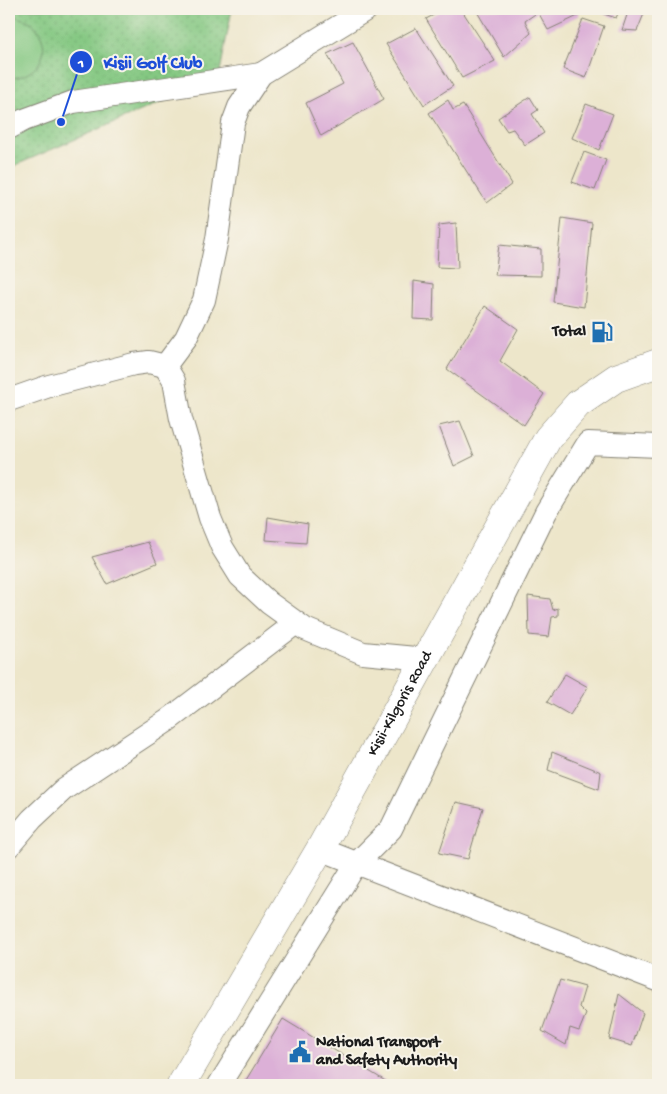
<svg xmlns="http://www.w3.org/2000/svg" width="667" height="1094" viewBox="0 0 667 1094" font-family="'Gochi Hand',sans-serif">
<style>
.green{fill:url(#green-dots);stroke:#50724f}
.pitch{fill:#84c882;stroke:#50724f}
.building{fill:#dcb0d7}
.lines{fill:none;stroke-linecap:round;stroke-linejoin:round}
.minor-casing{stroke:#848173;stroke-width:24}
.major-casing{stroke:#848173;stroke-width:29}
.minor{stroke:#fff;stroke-width:22}
.major{stroke:#fff;stroke-width:28}
.labels{text-anchor:middle;dominant-baseline:central;stroke-width:4;stroke-linejoin:round;paint-order:stroke}
.poi-label{font-size:16px;font-weight:bold;fill:#1c1c1c;stroke:#f7f3e8;text-anchor:end}
.street-label{font-size:16px;fill:#1c1c1c;stroke:#f7f3e8}
.leader{fill:none;stroke:#1d4ed8;stroke-width:2}
.callout-dot{fill:#1d4ed8;stroke:#f7f3e8;stroke-width:2}
.mark-label{font-size:15px;text-anchor:middle;font-weight:bold;fill:#fff}
.callout-label{font-size:18px;text-anchor:middle;font-weight:bold;fill:#1d4ed8;stroke:#f7f3e8;stroke-width:4;stroke-linejoin:round;paint-order:stroke}
</style>
<defs>
<pattern id="green-dots" width="8" height="8" patternUnits="userSpaceOnUse" patternTransform="scale(1.25)"><rect width="8" height="8" fill="#84c882"/><path d="M2 2h.1M6 6h.1" fill="none" stroke="#71ab70" stroke-width="1.8" stroke-linecap="round"/></pattern>
</defs>
<rect width="100%" height="100%" fill="#f7f3e8"/>
<filter id="ink" filterUnits="userSpaceOnUse"><feTurbulence type="fractalNoise" baseFrequency=".02" numOctaves="2"/><feDisplacementMap in="SourceGraphic" scale="10" xChannelSelector="R" yChannelSelector="G"/><feConvolveMatrix kernelMatrix="1 2 1 2 8 2 1 2 1" color-interpolation-filters="sRGB"/></filter>
<filter id="wash" filterUnits="userSpaceOnUse"><feTurbulence type="fractalNoise" baseFrequency=".0096" numOctaves="4" result="noise"/><feDisplacementMap in="SourceGraphic" scale="20" xChannelSelector="R" yChannelSelector="G"/><feGaussianBlur stdDeviation="1.12" result="paint"/><feColorMatrix in="noise" values="0 0 0 0 0 0 0 0 0 0 0 0 0 0 0 0 0 1.4 0 .05"/><feComposite in="paint" operator="in"/></filter>
<g filter="url(#wash)">
<rect width="100%" height="100%" fill="#ede6ca"/>
<polygon class="green" points="9,9 232,9 219,77 9,168"/>
<path class="pitch" d="M12,15C18,18 29,20 33,24C56,48 39,78 9,78V16Z"/>
<g id="blocks">
<g class="building">
<polygon points="445,9 461,9 495,61 462,78 426,19"/>
<polygon points="479,9 575,9 580,15 548,30 538,12 525,21 531,33 504,57 476,10"/>
<polygon points="602,9 620,9 616,18 601,13"/>
<polygon points="629,9 646,9 637,31 622,30"/>
<polygon points="583,19 604,26 586,78 563,69"/>
<polygon points="416,28 453,86 424,105 386,44"/>
<polygon points="353,42 384,99 321,136 306,103 343,84 327,54"/>
<polygon points="530,97 538,110 532,114 544,133 525,145 513,129 507,131 498,118"/>
<polygon points="448,100 453,110 463,105 512,184 487,203 429,113"/>
<polygon points="586,104 613,114 599,150 572,138"/>
<polygon points="584,152 606,160 595,190 572,182"/>
<polygon points="562,218 592,223 584,307 553,302"/>
<polygon points="456,223 458,268 437,267 439,225"/>
<polygon points="499,245 541,249 541,276 495,275"/>
<polygon points="414,281 434,284 433,320 413,319"/>
<polygon points="485,306 518,329 500,361 544,394 524,425 447,369"/>
<polygon points="460,421 474,456 454,466 439,426"/>
<polygon points="268,517 308,524 306,543 266,540"/>
<polygon points="148,542 157,563 107,584 92,557"/>
<polygon points="528,596 550,599 553,610 558,608 558,616 552,617 549,637 529,635"/>
<polygon points="565,674 588,687 570,715 547,702"/>
<polygon points="552,752 601,772 599,789 548,770"/>
<polygon points="456,802 483,808 468,859 439,853"/>
<polygon points="560,980 585,987 579,1007 586,1014 579,1031 570,1028 566,1045 542,1031"/>
<polygon points="619,994 643,1013 632,1046 609,1039"/>
<polygon points="283,1019 392,1085 243,1085"/>
</g>
</g>
</g>
<g filter="url(#ink)">
<use href="#blocks" fill-opacity="0" stroke="#848173" stroke-width="1"/>
<g class="lines">
<g class="minor-casing">
<g id="minor">
<polyline points="9,128 24,120 73,102 261,74"/>
<polyline points="165,366 186,338 204,300 217,239 233,123 239,107 261,74 367,9"/>
<polyline points="165,366 174,381 181,419 210,518 222,547 240,576 269,603 305,629 363,653 426,659"/>
<polyline points="9,400 49,386 134,364 149,362 165,366"/>
<polyline points="9,846 32,819 64,789 167,721 296,623"/>
<polyline points="320,849 658,980"/>
<polyline points="219,1085 356,864 391,829 546,512 588,443 658,446"/>
</g>
</g>
<g class="major-casing">
<g id="major">
<path id="s1" d="M181,1085L320,849L548,438L578,404L616,378L658,363"/>
</g>
</g>
<use href="#minor" class="minor"/>
<use href="#major" class="major"/>
</g>
</g>
<defs>
<g id="fuel-bare" transform="scale(1.725)"><path d="M-5.5-6h7V0h2V4h1.3V-2.5L3-4.5l.8-.8L6-3V5H2.5V1h-1V6h-7ZM-4.2-4.7v3.2H.2V-4.7Z" fill="#1f6fb2" stroke="#f7f3e8" stroke-width="2.5" paint-order="stroke"/></g>
<g id="civic-bare" transform="scale(1.725)"><path d="M-.6-6.5H3V-4.5H.6V-3L4-1V1h2V6H-6V1h2V-1L-.6-3ZM-1.2 2.5V6h2.4V2.5Z" fill="#1f6fb2" stroke="#f7f3e8" stroke-width="2.5" paint-order="stroke"/></g>
</defs>
<g fill-rule="evenodd">
<use href="#fuel-bare" x="602" y="332"/>
<use href="#civic-bare" x="300" y="1052"/>
</g>
<g class="labels">
<g class="poi-label">
<text x="586" y="332">Total</text>
<text x="316" y="1043" text-anchor="start">National Transport<tspan x="316" dy="18">and Safety Authority</tspan></text>
</g>
<g class="street-label">
<text stroke="none"><textPath href="#s1" startOffset="440">Kisii-Kilgoris Road</textPath></text>
</g>
</g>
<path class="leader" d="M61 122L81 62"/>
<g class="callout-dot">
<circle cx="61" cy="122" r="5"/>
<circle cx="81" cy="62" r="12"/>
</g>
<g class="mark-label">
<text x="81" y="67">1</text>
</g>
<g class="callout-label">
<text x="153" y="68">Kisii Golf Club</text>
</g>
<rect width="667" height="1094" fill="none" stroke="#f7f3e8" stroke-width="30"/>
</svg>
